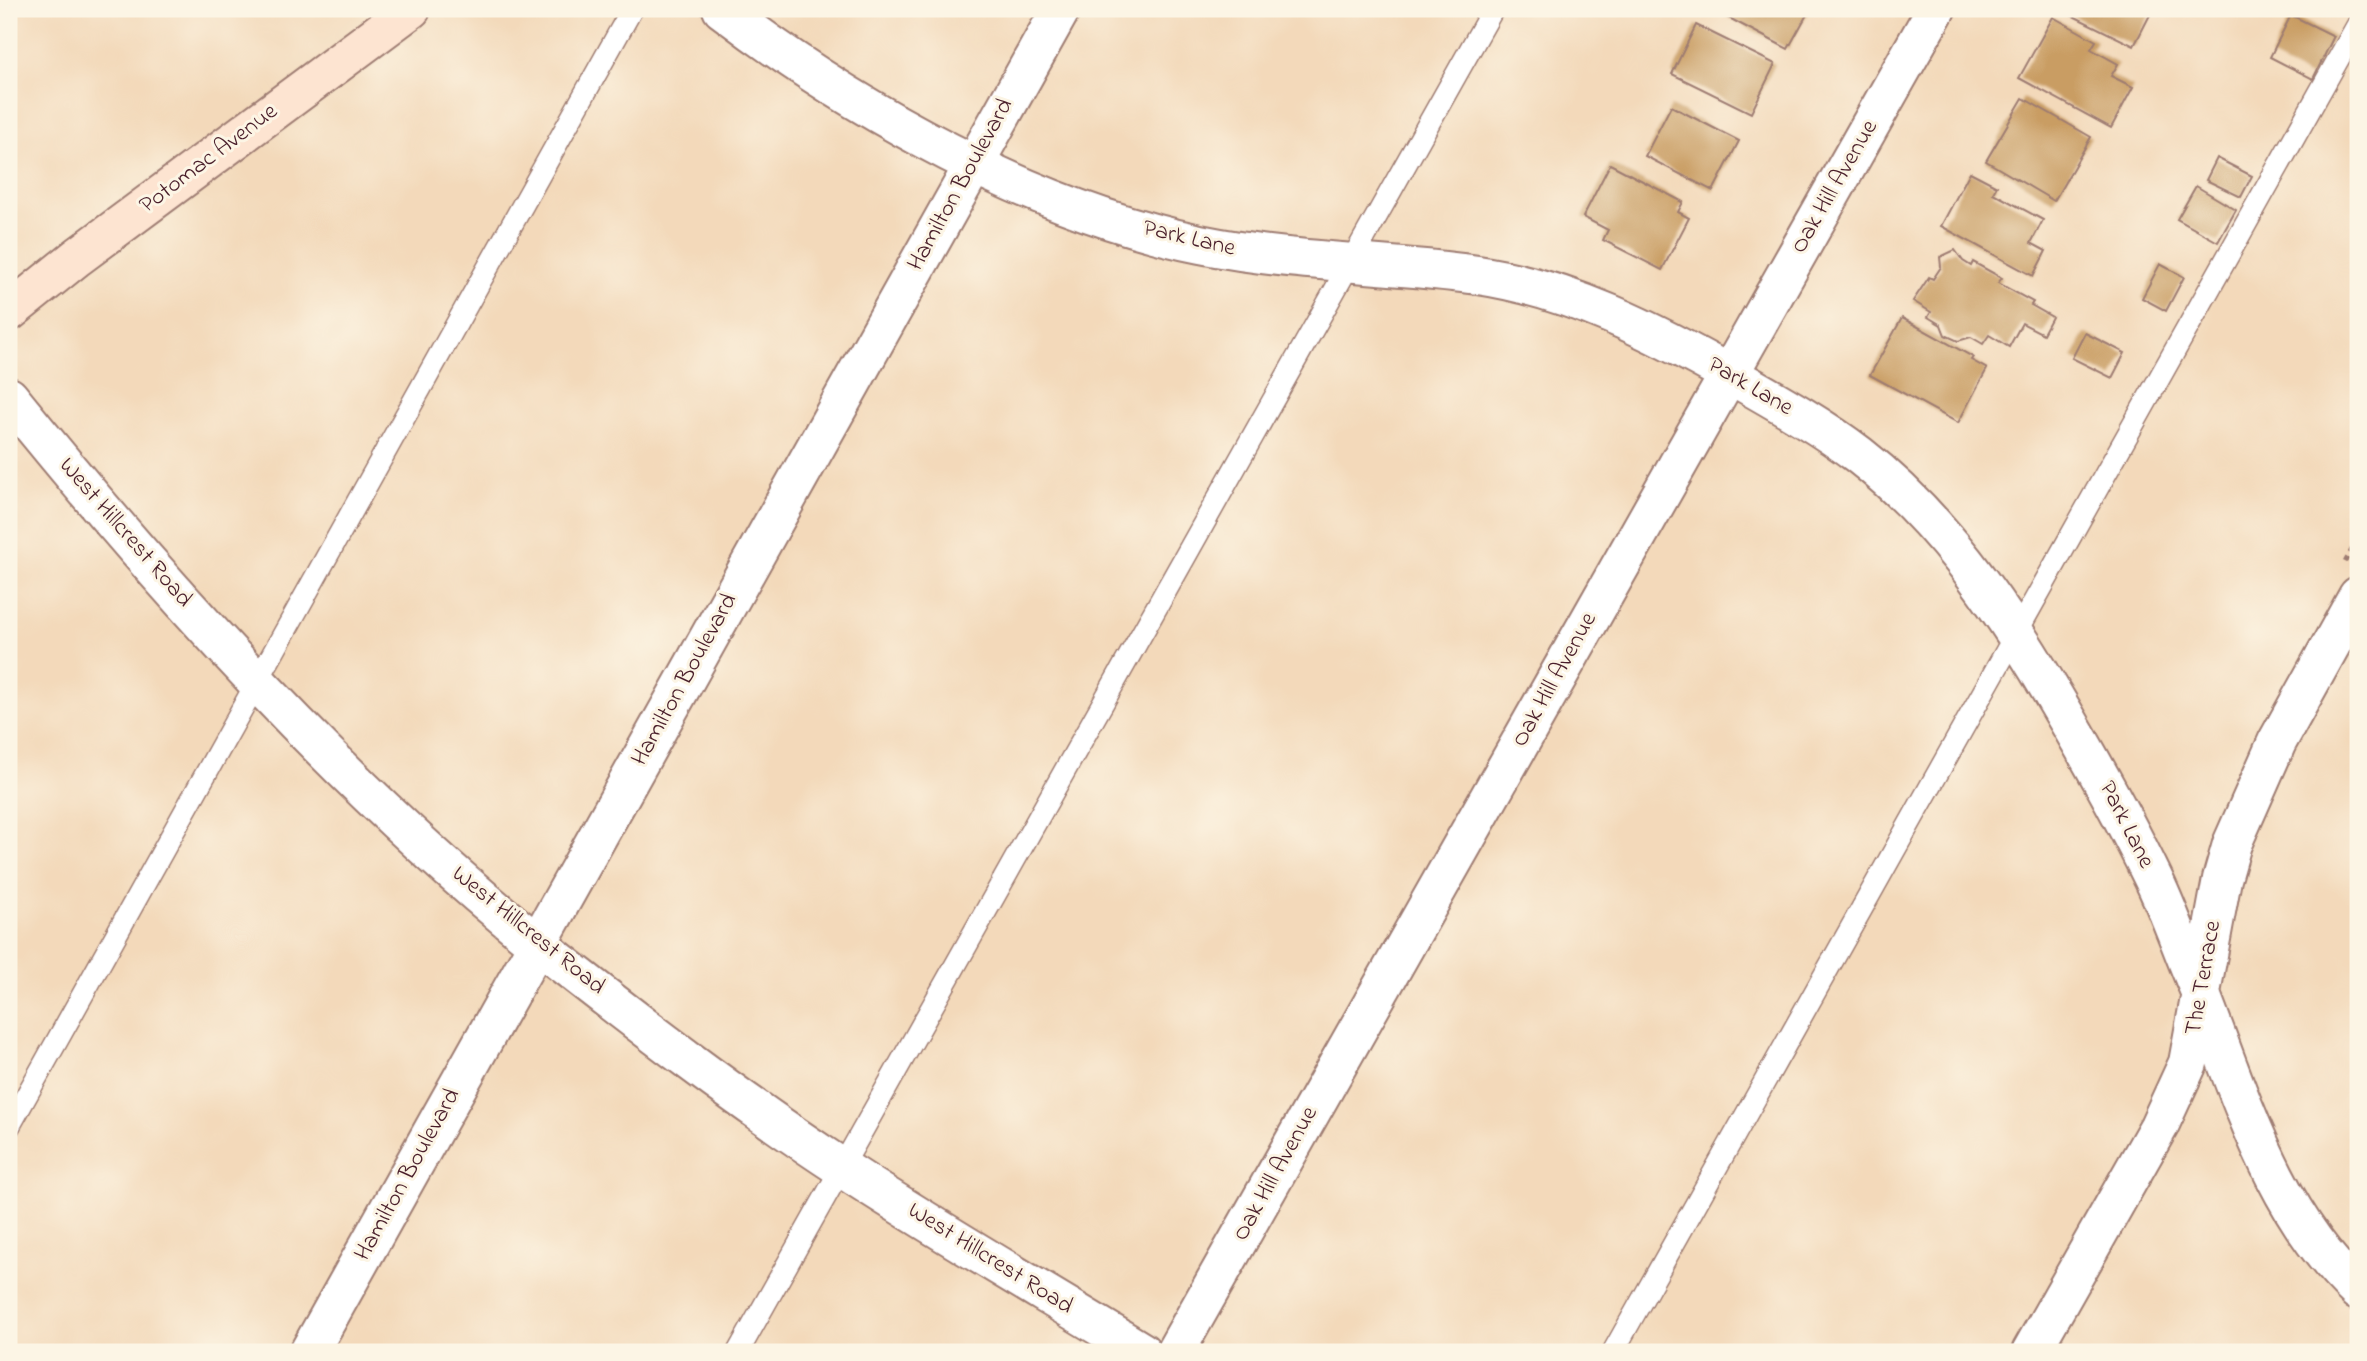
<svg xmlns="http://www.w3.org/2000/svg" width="2367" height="1361" viewBox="0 0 2367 1361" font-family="'Indie Flower',sans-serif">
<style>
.building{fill:#c99d63}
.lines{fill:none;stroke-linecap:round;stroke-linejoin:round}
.service-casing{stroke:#9e7c72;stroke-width:24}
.minor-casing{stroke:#9e7c72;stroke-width:42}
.tertiary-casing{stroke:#9e7c72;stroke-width:42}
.secondary-casing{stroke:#9e7c72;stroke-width:42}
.path{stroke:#9e7c72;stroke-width:4.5;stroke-dasharray:5 5;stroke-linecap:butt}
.service{stroke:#fff;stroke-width:21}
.minor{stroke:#fff;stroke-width:38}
.tertiary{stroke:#fff;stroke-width:38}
.secondary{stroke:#fde4d1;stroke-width:38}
.labels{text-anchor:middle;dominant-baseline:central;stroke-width:6;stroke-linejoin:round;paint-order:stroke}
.street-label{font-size:24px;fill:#4a1f2b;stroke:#fcf5e5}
</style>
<rect width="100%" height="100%" fill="#fcf5e5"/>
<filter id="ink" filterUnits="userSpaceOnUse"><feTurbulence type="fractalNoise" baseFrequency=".0143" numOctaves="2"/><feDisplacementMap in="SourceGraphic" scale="14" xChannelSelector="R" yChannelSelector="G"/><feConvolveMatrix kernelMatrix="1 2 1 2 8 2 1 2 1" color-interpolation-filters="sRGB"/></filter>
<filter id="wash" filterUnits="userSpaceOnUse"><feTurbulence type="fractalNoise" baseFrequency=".00686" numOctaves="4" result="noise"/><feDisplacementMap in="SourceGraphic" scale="28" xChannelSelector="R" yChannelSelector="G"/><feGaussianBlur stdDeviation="1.57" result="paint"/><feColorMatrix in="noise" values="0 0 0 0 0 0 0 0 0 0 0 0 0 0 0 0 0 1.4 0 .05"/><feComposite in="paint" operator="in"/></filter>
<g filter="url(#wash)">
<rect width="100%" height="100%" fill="#f3d9ba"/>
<g id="blocks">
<g class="building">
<polygon points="1712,9 1810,9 1788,49"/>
<polygon points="2059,9 2153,9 2134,46"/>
<polygon points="2291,15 2334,36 2313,79 2270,57"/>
<polygon points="2053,17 2096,41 2091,49 2118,64 2111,76 2133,87 2111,128 2019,78"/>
<polygon points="1696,25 1775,64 1751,113 1672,74"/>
<polygon points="2023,98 2091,137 2054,201 1986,161"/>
<polygon points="1671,106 1739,141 1713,191 1645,156"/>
<polygon points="2217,158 2252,176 2241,197 2206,180"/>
<polygon points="1610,164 1683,202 1678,212 1689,218 1662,270 1603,240 1608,230 1583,217"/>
<polygon points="1970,172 1997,186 1993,193 2043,220 2031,243 2046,251 2033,276 1941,226"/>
<polygon points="2196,186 2236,210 2218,242 2177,219"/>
<polygon points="1955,250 1963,261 1971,266 1973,262 2002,278 1998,283 2033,302 2031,305 2052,317 2043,334 2022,323 2009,347 1989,335 1983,344 1971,337 1958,341 1945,335 1941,325 1928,317 1931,312 1913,301 1929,277 1933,279 1941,267 1940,257"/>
<polygon points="2160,264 2184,277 2166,311 2142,298"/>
<polygon points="1902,318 1973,357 1971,360 1987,369 1958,423 1870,375"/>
<polygon points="2085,333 2125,353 2112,378 2072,358"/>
</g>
</g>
</g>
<g filter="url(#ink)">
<use href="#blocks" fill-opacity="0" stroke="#9e7c72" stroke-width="2"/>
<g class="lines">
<g class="service-casing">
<g id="service">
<polyline points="9,1127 632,9"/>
<polyline points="738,1352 1493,9"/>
<polyline points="1613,1352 2358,24"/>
</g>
</g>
<g class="minor-casing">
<g id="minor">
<path d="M722,9C856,111 1034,210 1200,244C1292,263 1385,262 1478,275C1571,289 1655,332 1736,378C1778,402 1821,426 1859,455C1939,517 1998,602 2049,688C2085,749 2120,810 2151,874C2169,910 2182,950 2198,987C2240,1093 2272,1211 2358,1291"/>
<path d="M9,397C165,590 346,791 540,946C638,1023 738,1100 842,1168C940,1232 1042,1291 1142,1352"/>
<polyline points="309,1352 1061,9"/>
<polyline points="2031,1352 2159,1126 2188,1063 2222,879 2232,844 2277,742 2358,596"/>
</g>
</g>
<g class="tertiary-casing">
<polyline id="tertiary" points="1175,1352 1936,9"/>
</g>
<g class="secondary-casing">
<polyline id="secondary" points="9,312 76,258 411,9"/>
</g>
<polyline class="path" points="2345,562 2358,538"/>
<use href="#service" class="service"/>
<use href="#minor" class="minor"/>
<use href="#tertiary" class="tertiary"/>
<use href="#secondary" class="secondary"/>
</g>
</g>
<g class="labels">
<g class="street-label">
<text transform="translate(209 159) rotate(-37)">Potomac Avenue</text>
<text transform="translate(961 185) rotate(-61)">Hamilton Boulevard</text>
<text transform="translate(1835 187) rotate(-60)">Oak Hill Avenue</text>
<text transform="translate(1189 239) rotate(13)">Park Lane</text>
<text transform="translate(1750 387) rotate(30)">Park Lane</text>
<text transform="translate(125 533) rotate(49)">West Hillcrest Road</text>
<text transform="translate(685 680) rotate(-61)">Hamilton Boulevard</text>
<text transform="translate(1555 680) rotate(-61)">Oak Hill Avenue</text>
<text transform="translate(2126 825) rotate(63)">Park Lane</text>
<text transform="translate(528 931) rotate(39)">West Hillcrest Road</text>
<text transform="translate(2204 978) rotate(-80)">The Terrace</text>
<text transform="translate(1276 1174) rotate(-61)">Oak Hill Avenue</text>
<text transform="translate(408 1175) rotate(-61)">Hamilton Boulevard</text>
<text transform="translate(990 1259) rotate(32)">West Hillcrest Road</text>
</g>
</g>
<rect width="2367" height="1361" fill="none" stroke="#fcf5e5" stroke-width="35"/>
</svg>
